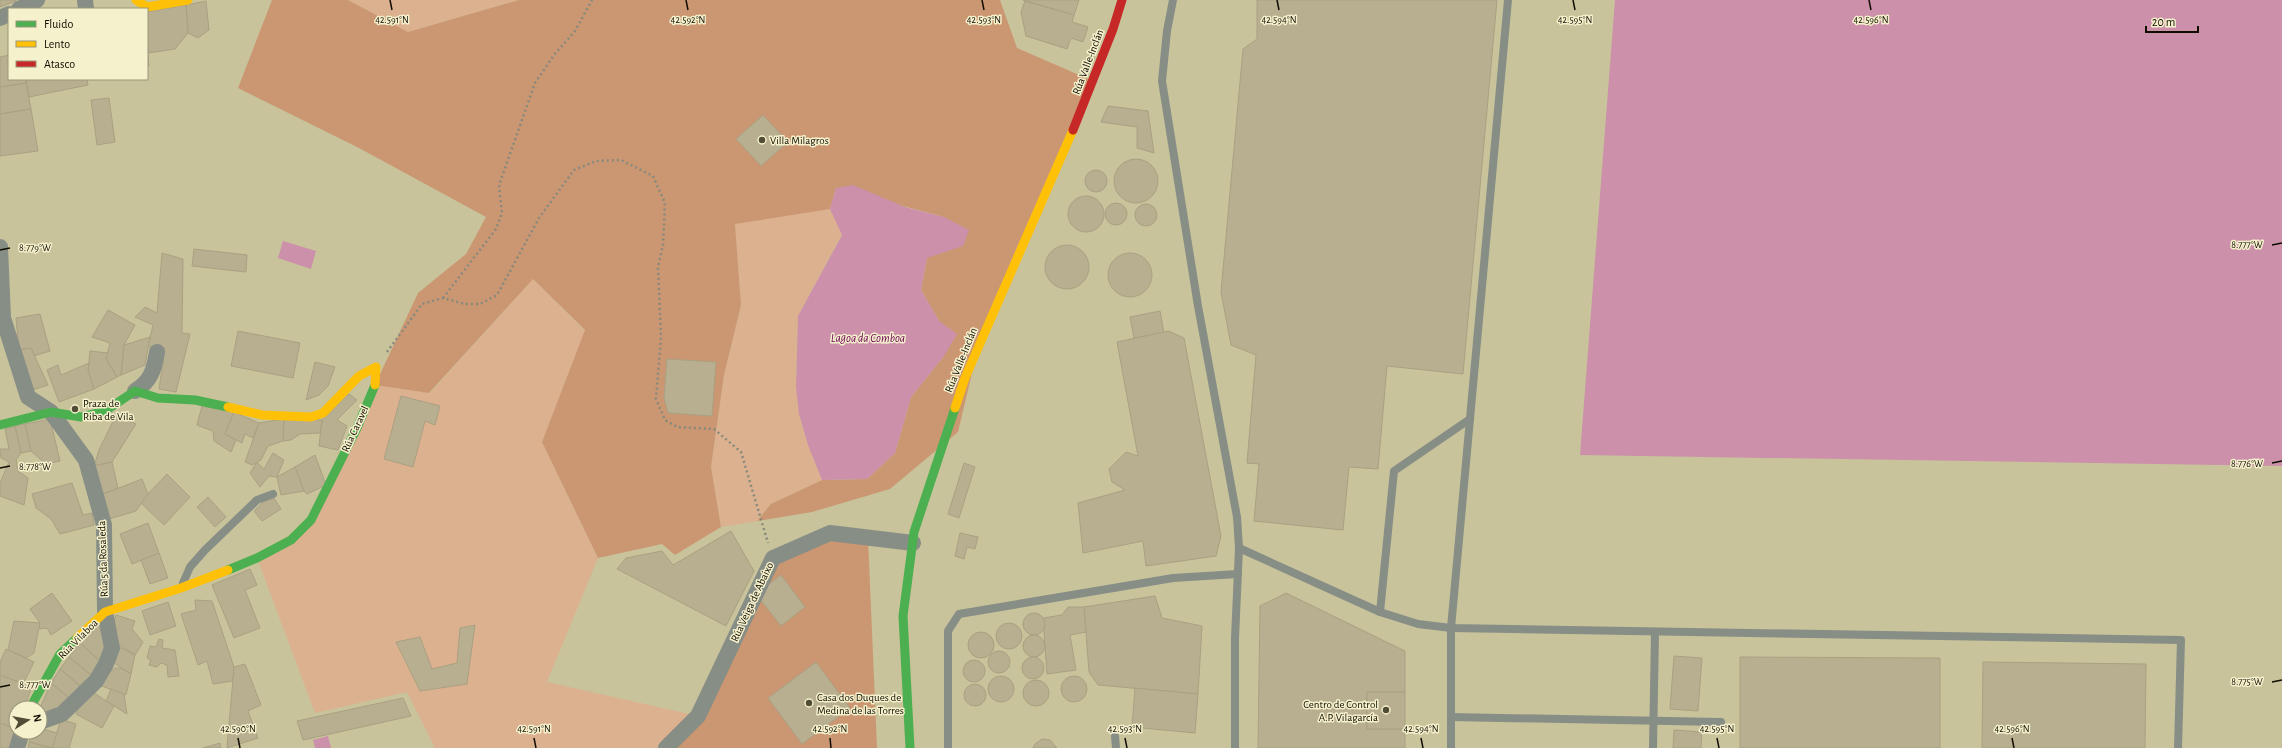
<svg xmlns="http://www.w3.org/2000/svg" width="2282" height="748" viewBox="0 0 2282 748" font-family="'Alegreya Sans',sans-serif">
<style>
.green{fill:#dcb190}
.forest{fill:#cb9772}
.water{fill:#cc90aa}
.building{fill:#b8af90;stroke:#aaa082}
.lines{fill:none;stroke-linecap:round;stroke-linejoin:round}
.path{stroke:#87897c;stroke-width:2.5;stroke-dasharray:2 3;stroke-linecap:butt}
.lane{stroke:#878e86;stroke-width:8}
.street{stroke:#878e86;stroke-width:16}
.fast{stroke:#4caf50;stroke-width:9}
.slow{stroke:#ffc107;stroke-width:9}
.jam{stroke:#c62828;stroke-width:9}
.ticks{fill:none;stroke:#0f0c00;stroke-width:1.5}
.poi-dot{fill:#504c36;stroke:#f6f1cd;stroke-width:1.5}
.labels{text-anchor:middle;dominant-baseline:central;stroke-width:3;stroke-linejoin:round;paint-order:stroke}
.street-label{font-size:11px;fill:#0f0c00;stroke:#f6f1cd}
.poi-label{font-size:11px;fill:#0f0c00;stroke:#f6f1cd;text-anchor:start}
.water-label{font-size:12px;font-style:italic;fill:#6b0053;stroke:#f6f1cd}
.ticks-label{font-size:10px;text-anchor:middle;fill:#0f0c00;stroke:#f6f1cd;stroke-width:3;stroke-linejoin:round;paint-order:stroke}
</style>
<rect width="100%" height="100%" fill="#c8c39b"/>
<g class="green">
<polygon points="348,0 519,0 408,32"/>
<polygon points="832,199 842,234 798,316 796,387 802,425 822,480 771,504 757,521 721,527 711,468 724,375 741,305 735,224"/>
<polygon points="533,279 585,331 542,442 598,558 547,682 698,716 665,748 435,748 407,692 315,713 257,558 311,520 375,385 430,393"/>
</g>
<g class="forest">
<polygon points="272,0 348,0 408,32 519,0 1000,0 1017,48 1093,81 978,348 958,432 890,489 812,512 757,521 771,504 822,480 867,479 895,453 911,397 944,356 939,321 921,290 927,258 944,217 836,188 830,209 735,224 741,305 724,375 711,467 721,527 675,555 662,544 598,558 542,442 585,330 533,279 429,393 375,385 418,293 466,254 486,217 359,148 238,88"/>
<polygon points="830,533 868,538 877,748 659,748 710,693 773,558"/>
</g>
<g class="water">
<polygon points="1615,0 2282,0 2282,466 1580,455"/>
<polygon points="853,185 905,207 944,217 969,230 963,246 927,258 921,290 939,321 957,334 944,356 911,397 895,453 867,479 822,480 808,445 799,414 796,387 798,316 842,235 830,209 836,188"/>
<polygon points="283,241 316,251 311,269 278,258"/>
<polygon points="328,736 331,748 315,748 313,740"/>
</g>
<g class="building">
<polygon points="0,0 16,0 16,1 0,7"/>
<polygon points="1023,0 1079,0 1074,15"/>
<polygon points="1257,0 1497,0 1463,374 1387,366 1378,469 1349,467 1343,530 1254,521 1259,464 1247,463 1256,355 1231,345 1221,292 1243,49 1257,39"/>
<polygon points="206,1 209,30 198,38 188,33 186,5"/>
<polygon points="1025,1 1074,15 1072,22 1088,27 1083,42 1071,38 1067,49 1026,36 1021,12"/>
<polygon points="186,5 188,33 175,49 149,53 147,45 147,12"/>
<polygon points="147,45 149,66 147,67"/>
<polygon points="9,55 9,79 26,79 26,83 0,87 0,57"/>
<polygon points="26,79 87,79 88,85 29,97"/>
<polygon points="26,83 31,109 0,114 0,87"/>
<polygon points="109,98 115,142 97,145 91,100"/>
<polygon points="1108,106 1148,111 1154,153 1137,148 1137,127 1101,122"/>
<polygon points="31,109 38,151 0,156 0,114"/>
<polygon points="763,115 788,142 761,166 736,139"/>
<circle cx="1136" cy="181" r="22"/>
<circle cx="1096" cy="181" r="11"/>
<circle cx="1086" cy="214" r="18"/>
<circle cx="1116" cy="214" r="11"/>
<circle cx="1146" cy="215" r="11"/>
<circle cx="1067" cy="267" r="22"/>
<polygon points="194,249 247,255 246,272 192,266"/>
<circle cx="1130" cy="275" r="22"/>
<polygon points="162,253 183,259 182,333 190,334 176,392 159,389 165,348 148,347 153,325 135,317 145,307 157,313"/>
<polygon points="108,310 135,325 124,345 121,375 117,377 106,359 110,343 92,337"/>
<polygon points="1160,311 1164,333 1134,338 1130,317"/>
<polygon points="40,314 50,351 34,356 31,348 19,350 16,318"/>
<polygon points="238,331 300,343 293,378 231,366"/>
<polygon points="1169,331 1184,338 1221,536 1216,556 1146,566 1143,541 1083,553 1078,503 1125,490 1112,482 1109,469 1126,452 1138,456 1117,342"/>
<polygon points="150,337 145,365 121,375 124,345"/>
<polygon points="31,348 48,385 29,391 19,350"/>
<polygon points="90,351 108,353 106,359 117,377 94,389 88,371"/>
<polygon points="667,359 716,362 712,416 668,413 664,398"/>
<polygon points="315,362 335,367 328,386 319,395 306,400"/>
<polygon points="89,363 88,371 94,389 59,402 47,370 58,365 61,375"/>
<polygon points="349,394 357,400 337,420 347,426 338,450 319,446 322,420"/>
<polygon points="401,396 440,406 435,425 425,421 413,467 384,459"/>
<polygon points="202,406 234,412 225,434 236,440 231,452 214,441 213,431 197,425"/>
<polygon points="234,412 259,423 253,438 245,434 242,443 225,434"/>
<polygon points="116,415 136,424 112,462 94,466 99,450"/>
<polygon points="50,419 60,461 46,464 31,451 25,424"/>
<polygon points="284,419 322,420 320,433 300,434 291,440 283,441"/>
<polygon points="284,419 283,441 268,446 261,460 252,465 245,462 259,423"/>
<polygon points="25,424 31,451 21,453 15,426"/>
<polygon points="15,426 21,453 16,460 18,471 28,478 24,505 0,496 0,483 9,462 1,458 0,449 9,449 5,429"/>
<polygon points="273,453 284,460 277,477 269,476 260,487 250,473 257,462 264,469"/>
<polygon points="315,455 326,485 307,494 304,491 295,467"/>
<polygon points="112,462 118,488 101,495 94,466"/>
<polygon points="964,463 975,467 959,518 948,514"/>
<polygon points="295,467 304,491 281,495 277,477"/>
<polygon points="167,474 190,497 164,525 140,502"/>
<polygon points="142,479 148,494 136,511 109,519 101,495"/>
<polygon points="72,483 83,515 92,513 94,525 60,534 51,519 36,508 32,494"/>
<polygon points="208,497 226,517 215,527 197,507"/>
<polygon points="274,498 281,509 262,521 254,511 263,502"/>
<polygon points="148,523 159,553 132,564 120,534"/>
<polygon points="731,531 754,571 726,626 617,569 626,558 662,551 673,565"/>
<polygon points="960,533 978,537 975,549 967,547 964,559 955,556"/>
<polygon points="159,553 168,578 150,584 141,560"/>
<polygon points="250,569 257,585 245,590 260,628 234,638 212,585"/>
<polygon points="781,575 805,607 781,626 760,599 765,587"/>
<polygon points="52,593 72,621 51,635 47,628 38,629 40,623 30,609"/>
<polygon points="1286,593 1405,651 1405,692 1367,692 1367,729 1405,729 1405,748 1258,748 1260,606"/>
<polygon points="1155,596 1162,618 1202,626 1198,694 1098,685 1089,672 1084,607"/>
<polygon points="195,600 212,601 234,667 233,681 213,684 207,661 198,665 181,614 196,610"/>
<polygon points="168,602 176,626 150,635 142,611"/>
<polygon points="1068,607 1084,607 1086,632 1070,635 1076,670 1047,674 1043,618 1062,615"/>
<circle cx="1034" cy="624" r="11"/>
<polygon points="116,615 135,621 132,629 143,642 135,655 116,643 113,623"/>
<polygon points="14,621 40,623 34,653 26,658 8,650"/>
<polygon points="102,622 106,653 101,662 80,643"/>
<circle cx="1009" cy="636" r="13"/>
<polygon points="475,625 467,684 420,691 396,642 420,637 432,669 457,663 460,628"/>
<circle cx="981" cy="645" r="13"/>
<circle cx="1034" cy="646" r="11"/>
<polygon points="159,639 163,640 162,648 175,650 179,676 168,677 167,665 161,663 157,667 149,665 151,660 147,658 150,646 156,647"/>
<polygon points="80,643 103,664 92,676 69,657"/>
<polygon points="115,645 135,655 131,674 111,661"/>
<polygon points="6,649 34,662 23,684 0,675 0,662"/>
<circle cx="999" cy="662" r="11"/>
<polygon points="1674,656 1702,658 1698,711 1670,709"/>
<polygon points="69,657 92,676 83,688 60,669"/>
<polygon points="1740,657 1940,658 1940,748 1740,748"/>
<circle cx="1033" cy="668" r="11"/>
<circle cx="974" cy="671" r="11"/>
<polygon points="816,662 850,708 802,744 768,698"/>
<polygon points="1983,662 2146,664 2145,748 1982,748"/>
<polygon points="245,664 261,705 248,711 258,738 227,748 234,667"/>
<polygon points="115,668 121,668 131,674 126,695 99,685 104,676"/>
<polygon points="60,669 80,686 69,698 51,683"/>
<polygon points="0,675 32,687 24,708 16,708 16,729 0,723"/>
<circle cx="1001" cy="689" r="13"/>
<circle cx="1074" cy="689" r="13"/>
<circle cx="1036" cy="693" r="13"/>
<polygon points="51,683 69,698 59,708 40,717 40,708"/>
<circle cx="975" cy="695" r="11"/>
<polygon points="1135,688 1198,694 1195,733 1132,727"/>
<polygon points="111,689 124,694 127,714 106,701"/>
<polygon points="91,691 114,706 102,728 76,714 81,700"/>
<rect x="1367" y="692" width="38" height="37"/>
<polygon points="403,698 411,716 303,740 297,721"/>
<polygon points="61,719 76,724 69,748 52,748"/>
<polygon points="0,723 16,729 11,748 0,748"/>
<polygon points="40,728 57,733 52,748 29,742 33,732 40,732"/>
<polygon points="1674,730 1702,732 1701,748 1673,748"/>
<polygon points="1042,739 1050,740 1057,748 1033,748 1035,744"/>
<polygon points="29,742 51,748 28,748"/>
<polygon points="220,743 221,748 203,748"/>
</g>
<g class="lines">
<g class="path">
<polyline points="443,298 496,229 502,213 499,185 535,83 554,55 575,31 592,0"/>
<polyline points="387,352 422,304 443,298 465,304 480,304 497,295 539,218 574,170 596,161 621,160 653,176 665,203 663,245 658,267 661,337 656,399 665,420 677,427 714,429 741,452 768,543"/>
</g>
<g class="lane">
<polyline points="1173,0 1167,31 1162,81 1198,306 1237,517 1239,548 1235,638 1235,748"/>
<polyline points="1239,548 1380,612 1418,624 1451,628 2181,640 2178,748"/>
<polyline points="183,583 190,567 205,550 257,500 273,494"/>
<polyline points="1380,612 1394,471 1470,419"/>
<polyline points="1451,717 1721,722"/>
<polyline points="1115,736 1116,748"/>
<polyline points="948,748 948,631 959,614 1173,578 1238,574"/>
<polyline points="1451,748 1451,628 1508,0"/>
<polyline points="1653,748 1655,632"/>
</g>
<g class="street">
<polyline points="85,0 86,9"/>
<polyline points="19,9 37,0"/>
<polyline points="0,18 9,14"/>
<polyline points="0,247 3,318 28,397 51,412 86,460 104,525 105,612 112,648 106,664 96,681 62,714 40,722"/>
<path d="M135,391C151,381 154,370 157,352"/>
<polyline points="17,748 22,732"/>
<polyline points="666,748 698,716 773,558 830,533 913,543"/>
</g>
<g class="fast">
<polyline points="0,425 51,412 81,417 105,411 135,391 158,398 195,400 228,407"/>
<polyline points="228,570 257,558 291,540 311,520 357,428 375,385"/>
<polyline points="30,708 60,654 77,638"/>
<polyline points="910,748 903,616 914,532 955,408"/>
</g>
<g class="slow">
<polyline points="136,0 147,7 188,0"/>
<polyline points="228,407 262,415 311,417 323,413 359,376 376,367 375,385"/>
<polyline points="955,408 965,378 1073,130"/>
<polyline points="77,638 105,612 181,588 228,570"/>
</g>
<polyline class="jam" points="1073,130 1113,29 1122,0"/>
</g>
<path class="ticks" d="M390,0L392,10M686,0L688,10M982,0L984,10M1277,0L1279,10M1573,0L1575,10M1869,0L1871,10M2272,245L2282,243M0,250L10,248M2272,463L2282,461M0,468L10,466M2272,682L2282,680M0,687L10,685M238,738L240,748M534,738L536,748M830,738L831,748M1125,738L1127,748M1421,738L1423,748M1717,738L1719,748M2012,738L2014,748"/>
<g class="poi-dot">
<circle cx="762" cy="140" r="4"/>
<circle cx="75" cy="409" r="4"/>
<circle cx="809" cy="703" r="4"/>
<circle cx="1386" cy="710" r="4"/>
</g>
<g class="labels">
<g class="street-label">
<text transform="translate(1088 62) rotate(-69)">Rúa Valle-Inclán</text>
<text transform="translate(961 360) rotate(-68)">Rúa Valle-Inclán</text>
<text transform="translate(355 429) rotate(-65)">Rúa Caravel</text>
<text transform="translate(103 559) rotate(-92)">Rúa 5 da Rosaleda</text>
<text transform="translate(752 602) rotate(-65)">Rúa Veiga de Abaixo</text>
<text transform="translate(78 639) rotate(-45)">Rúa Vilaboa</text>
</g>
<g class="poi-label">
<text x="770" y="140">Villa Milagros</text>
<text x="83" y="403">Praza de<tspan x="83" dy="13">Riba de Vila</tspan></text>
<text x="817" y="697">Casa dos Duques de<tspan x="817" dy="13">Medina de las Torres</tspan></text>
<text x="1378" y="704" text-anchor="end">Centro de Control<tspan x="1378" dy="13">A.P. Vilagarcía</tspan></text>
</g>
<g class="water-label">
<text x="868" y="338">Lagoa da Comboa</text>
</g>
</g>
<g class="ticks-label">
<text x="392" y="23">42.591°N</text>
<text x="688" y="23">42.592°N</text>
<text x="984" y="23">42.593°N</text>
<text x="1279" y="23">42.594°N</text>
<text x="1575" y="23">42.595°N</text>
<text x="1871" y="23">42.596°N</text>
<text x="2247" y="248">8.777°W</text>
<text x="35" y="251">8.779°W</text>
<text x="2247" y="467">8.776°W</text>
<text x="35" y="470">8.778°W</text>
<text x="2247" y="685">8.775°W</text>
<text x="35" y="688">8.777°W</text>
<text x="238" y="732">42.590°N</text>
<text x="534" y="732">42.591°N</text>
<text x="830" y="732">42.592°N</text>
<text x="1125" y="732">42.593°N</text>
<text x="1421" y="732">42.594°N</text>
<text x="1717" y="732">42.595°N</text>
<text x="2012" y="732">42.596°N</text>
</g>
<rect x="8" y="8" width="140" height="72" fill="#f6f1cd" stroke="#9a957b"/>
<rect x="16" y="21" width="20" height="6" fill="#4caf50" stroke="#9a957b"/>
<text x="44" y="28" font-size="12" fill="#0f0c00">Fluido</text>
<rect x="16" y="41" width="20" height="6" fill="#ffc107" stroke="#9a957b"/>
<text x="44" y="48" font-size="12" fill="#0f0c00">Lento</text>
<rect x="16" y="61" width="20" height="6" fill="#c62828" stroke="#9a957b"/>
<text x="44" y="68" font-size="12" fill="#0f0c00">Atasco</text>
<g transform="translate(28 720) rotate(79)"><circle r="19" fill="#f6f1cd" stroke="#9a957b"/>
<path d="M0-3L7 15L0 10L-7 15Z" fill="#504c36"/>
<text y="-6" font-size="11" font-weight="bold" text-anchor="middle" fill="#0f0c00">N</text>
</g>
<path d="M2146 26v6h52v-6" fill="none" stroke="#0f0c00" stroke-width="2"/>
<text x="2152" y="26" font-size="12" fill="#0f0c00" stroke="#f6f1cd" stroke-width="3" paint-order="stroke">20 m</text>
</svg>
